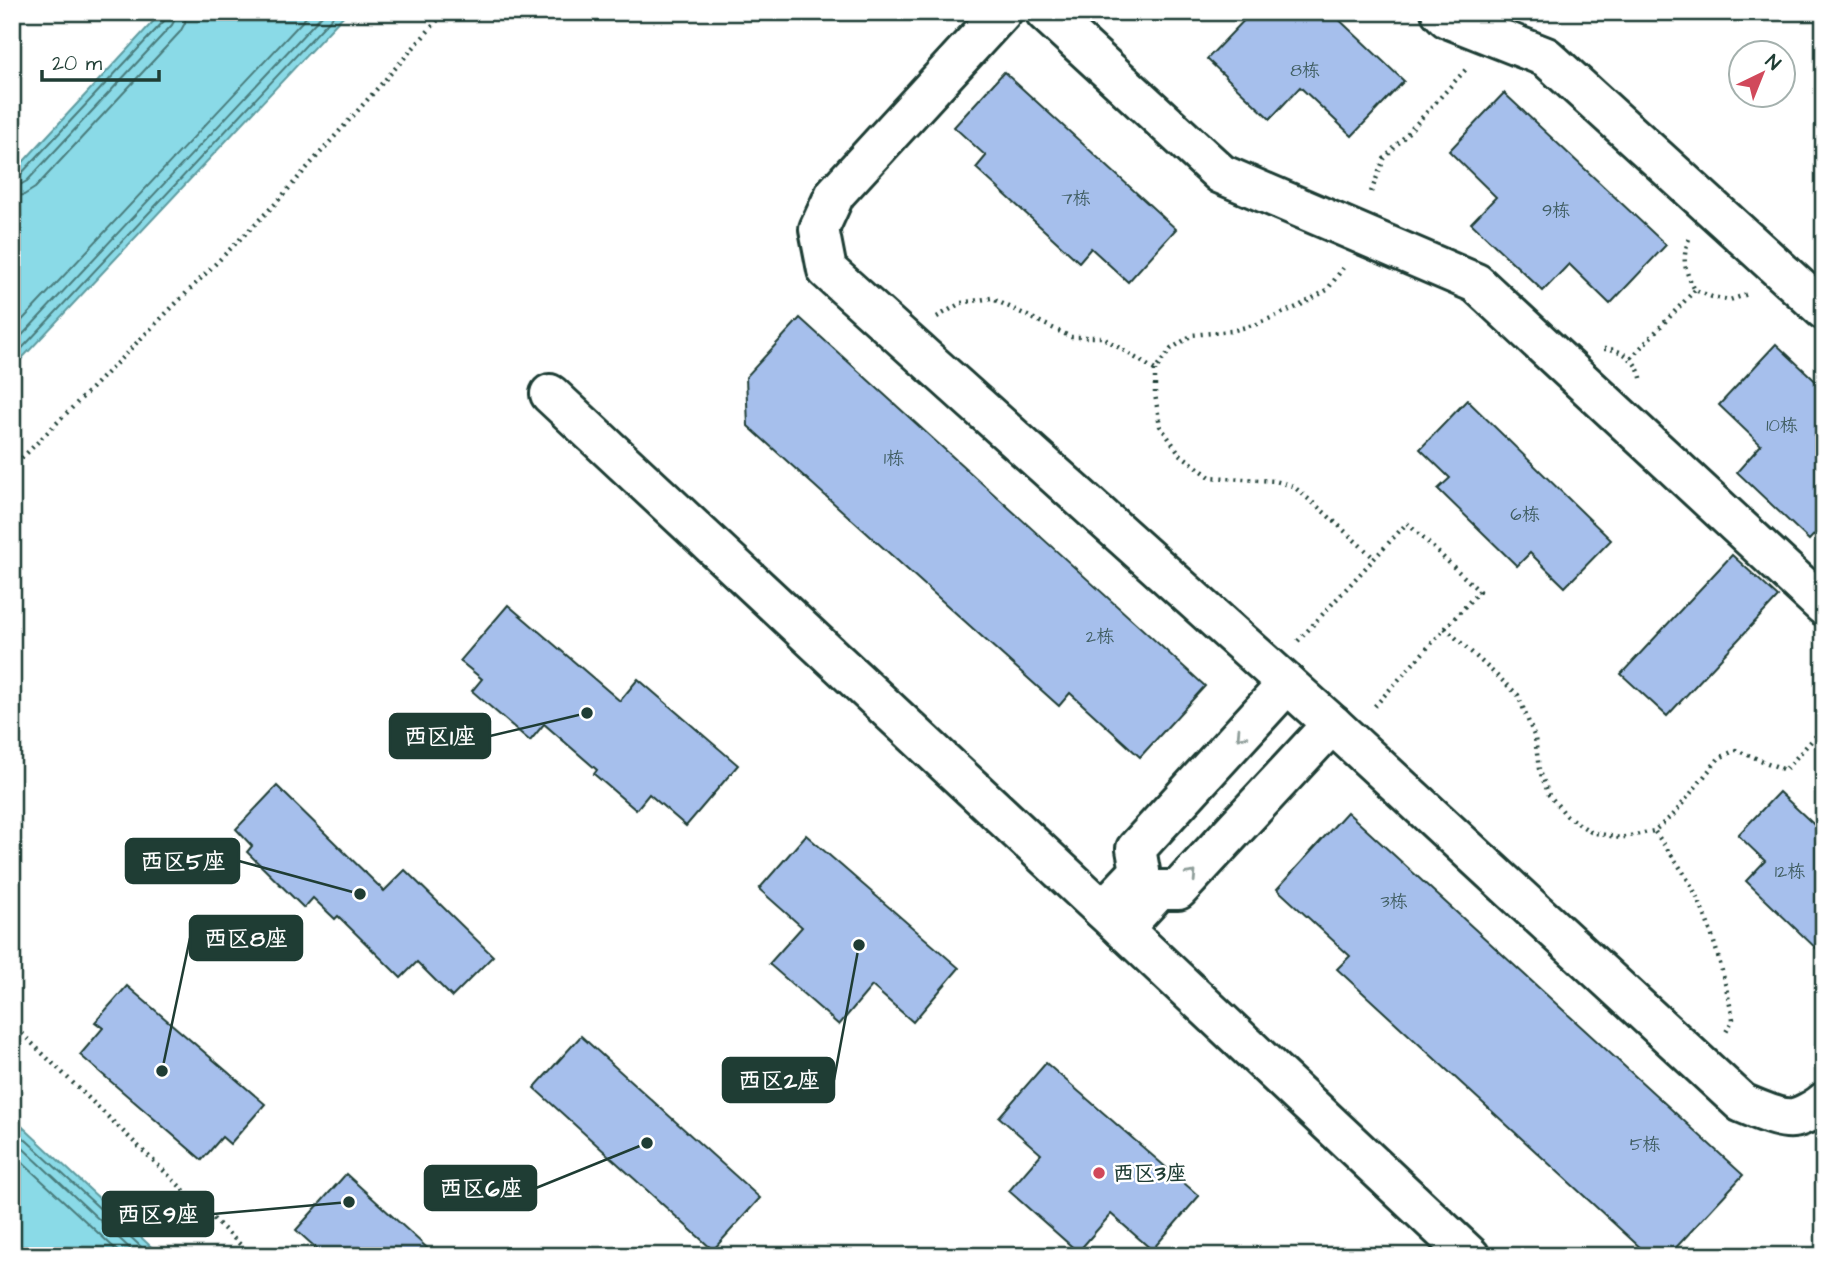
<svg xmlns="http://www.w3.org/2000/svg" width="1836" height="1268" viewBox="0 0 1836 1268" font-family="'Architects Daughter','LXGW WenKai TC',sans-serif">
<style>
.water{fill:#8adae7;stroke:#5f9b9f;stroke-width:2}
.lines{fill:none;stroke-linecap:round;stroke-linejoin:round}
.shore{stroke:#4a7c7c;stroke-width:2}
.building{fill:#a6bfec;stroke:#1f3d34;stroke-width:2}
.minor-casing{stroke:#1f3d34;stroke-width:44}
.path{stroke:#1f3d34;stroke-width:4.5;stroke-dasharray:2 5;stroke-linecap:butt}
.minor{stroke:#fff;stroke-width:38}
.oneway{stroke:#8f9e9a}
.poi-dot{fill:#d1495b;stroke:#fff;stroke-width:2.5}
.labels{text-anchor:middle;dominant-baseline:central;stroke-width:5;stroke-linejoin:round;paint-order:stroke}
.number-label{font-size:18px;fill:#415e62}
.poi-label{font-size:21px;font-weight:bold;fill:#1f3d34;stroke:#fff;text-anchor:start}
.leader{fill:none;stroke:#1f3d34;stroke-width:2.5}
.callout-dot{fill:#1f3d34;stroke:#fff;stroke-width:2.5}
.callout{fill:#1f3d34;stroke:#1f3d34;stroke-width:2.5}
.callout-label{font-size:23px;text-anchor:middle;font-weight:bold;fill:#fff}
</style>
<rect width="100%" height="100%" fill="#fff"/>
<filter id="ink" filterUnits="userSpaceOnUse"><feTurbulence type="fractalNoise" baseFrequency=".0143" numOctaves="2"/><feDisplacementMap in="SourceGraphic" scale="14" xChannelSelector="R" yChannelSelector="G"/><feConvolveMatrix kernelMatrix="1 2 1 2 8 2 1 2 1" color-interpolation-filters="sRGB"/></filter>
<g filter="url(#ink)">
<g class="water">
<polygon points="162,12 347,12 12,369 12,174"/>
<polygon points="12,1117 161,1256 12,1256"/>
</g>
<g class="lines">
<g class="shore">
<polyline points="12,178 20,175 165,20 167,12"/>
<polyline points="12,187 20,185 27,181 172,25 175,19 176,12"/>
<polyline points="12,197 24,195 35,188 180,32 185,23 186,12"/>
<polyline points="12,331 311,12"/>
<polyline points="12,346 325,12"/>
<polyline points="12,359 337,12"/>
<polyline points="12,1127 151,1256"/>
<polyline points="12,1138 138,1256"/>
<polyline points="12,1153 123,1256"/>
</g>
</g>
<g class="building">
<polygon points="1252,12 1331,12 1404,81 1352,136 1300,87 1270,119 1207,59"/>
<polygon points="1004,72 1176,229 1128,282 1091,248 1079,262 976,168 986,156 954,127"/>
<polygon points="1504,93 1666,245 1610,304 1569,264 1543,291 1471,223 1496,197 1449,151"/>
<polygon points="800,318 1205,686 1140,757 1070,693 1059,706 748,426 746,377"/>
<polygon points="1776,344 1824,389 1824,524 1809,540 1737,472 1761,445 1719,405"/>
<polygon points="1467,400 1611,540 1565,587 1530,553 1517,566 1438,489 1450,478 1420,449"/>
<polygon points="1732,555 1778,597 1667,716 1621,674"/>
<polygon points="508,605 620,701 638,679 738,765 686,826 649,794 636,810 594,774 597,770 544,724 530,741 472,691 482,679 460,661"/>
<polygon points="277,786 384,891 405,870 493,956 452,997 417,962 401,978 338,916 335,919 313,898 304,908 247,852 252,846 236,829"/>
<polygon points="1779,792 1824,834 1824,956 1746,881 1765,861 1738,835"/>
<polygon points="1347,812 1743,1175 1671,1253 1644,1251 1337,969 1350,956 1277,889"/>
<polygon points="806,835 959,968 913,1022 872,986 839,1025 769,964 802,927 759,889"/>
<polygon points="127,986 265,1104 230,1144 222,1137 202,1160 80,1055 103,1028 95,1022"/>
<polygon points="581,1036 760,1198 713,1250 534,1088"/>
<polygon points="1046,1063 1199,1196 1152,1250 1111,1214 1078,1252 1009,1191 1041,1154 999,1117"/>
<polygon points="346,1174 436,1256 325,1256 296,1230"/>
</g>
<g class="lines">
<g class="minor-casing">
<g id="minor">
<path d="M1002,12L835,194L819,229L827,270L1332,724L1742,1103C1754,1108 1780,1120 1793,1118C1801,1117 1818,1108 1824,1102"/>
<polyline points="1045,12 1221,174 1476,283 1824,606"/>
<polyline points="1441,12 1447,18 1546,57 1824,310"/>
<polyline points="550,394 1123,929 1470,1256"/>
<polyline points="1103,910 1140,871 1136,849 1287,684"/>
<polyline points="1123,929 1159,890 1178,890 1332,724"/>
</g>
</g>
<g class="path">
<polyline points="1371,192 1384,159 1468,67"/>
<path d="M1689,239C1681,260 1685,271 1695,290L1712,297L1730,300L1748,294"/>
<polyline points="937,317 961,303 991,298 1071,337 1102,337 1155,370 1171,349 1192,335 1231,331 1257,324 1299,306 1327,290 1343,268"/>
<path d="M1604,349C1624,348 1640,364 1642,383"/>
<polyline points="1631,358 1695,290"/>
<polyline points="1155,370 1155,394 1160,426 1180,454 1210,477 1275,481 1293,486 1325,513 1374,558"/>
<polyline points="12,468 275,204 445,12"/>
<polyline points="1445,628 1518,695 1535,738 1539,769 1549,795 1567,816 1591,832 1620,838 1654,831 1674,814 1719,758 1736,750 1785,770 1824,727"/>
<polyline points="1298,641 1407,523 1479,591 1373,708"/>
<path d="M1655,832C1669,852 1685,872 1696,895C1714,933 1724,977 1733,1019L1725,1034"/>
<polyline points="12,1024 252,1256"/>
</g>
<use href="#minor" class="minor"/>
</g>
<defs><path id="oneway-chevron" d="M-2-3.5L2.5 0L-2 3.5" fill="none" stroke-width="1.6" stroke-linecap="round" stroke-linejoin="round" transform="scale(1.75)"/></defs>
<g class="oneway">
<use href="#oneway-chevron" transform="translate(1241 735) rotate(133)"/>
<use href="#oneway-chevron" transform="translate(1192 875) rotate(-47)"/>
</g>
</g>
<circle class="poi-dot" cx="1099" cy="1173" r="7"/>
<g class="labels">
<g class="number-label">
<text x="1305" y="70">8栋</text>
<text x="1076" y="198">7栋</text>
<text x="1556" y="210">9栋</text>
<text x="1782" y="425">10栋</text>
<text x="894" y="458">1栋</text>
<text x="1525" y="514">6栋</text>
<text x="1100" y="636">2栋</text>
<text x="1790" y="871">12栋</text>
<text x="1394" y="901">3栋</text>
<text x="1645" y="1144">5栋</text>
</g>
<g class="poi-label">
<text x="1113" y="1173">西区3座</text>
</g>
</g>
<path class="leader" d="M587 713L490 736M360 894L239 861M162 1071L190 938M859 945L834 1080M647 1143L536 1188M349 1202L213 1214"/>
<g class="callout-dot">
<circle cx="587" cy="713" r="7"/>
<circle cx="360" cy="894" r="7"/>
<circle cx="162" cy="1071" r="7"/>
<circle cx="859" cy="945" r="7"/>
<circle cx="647" cy="1143" r="7"/>
<circle cx="349" cy="1202" r="7"/>
</g>
<g class="callout">
<rect x="390" y="714" width="100" height="44" rx="7"/>
<rect x="126" y="839" width="113" height="44" rx="7"/>
<rect x="190" y="916" width="112" height="44" rx="7"/>
<rect x="723" y="1058" width="111" height="44" rx="7"/>
<rect x="425" y="1166" width="111" height="44" rx="7"/>
<rect x="103" y="1192" width="110" height="44" rx="7"/>
</g>
<g class="callout-label">
<text x="440" y="744">西区1座</text>
<text x="183" y="869">西区5座</text>
<text x="246" y="946">西区8座</text>
<text x="779" y="1088">西区2座</text>
<text x="481" y="1196">西区6座</text>
<text x="158" y="1222">西区9座</text>
</g>
<rect width="1836" height="1268" fill="none" stroke="#fff" stroke-width="42"/>
<rect x="21" y="21" width="1794" height="1226" fill="none" stroke="#1f3d34" stroke-width="2.5" filter="url(#ink)"/>
<g transform="translate(1762 74) rotate(43)"><circle r="33" fill="#ffffff" stroke="#a5b1ae" stroke-width="2"/>
<path d="M0-5L12 26L0 18L-12 26Z" fill="#d1495b"/>
<text y="-10" font-size="19" font-weight="bold" text-anchor="middle" fill="#1f3d34">N</text>
</g>
<path d="M42 70v10h117v-10" fill="none" stroke="#1f3d34" stroke-width="3.5"/>
<text x="52" y="70" font-size="21" fill="#1f3d34" stroke="#ffffff" stroke-width="5" paint-order="stroke">20 m</text>
</svg>
